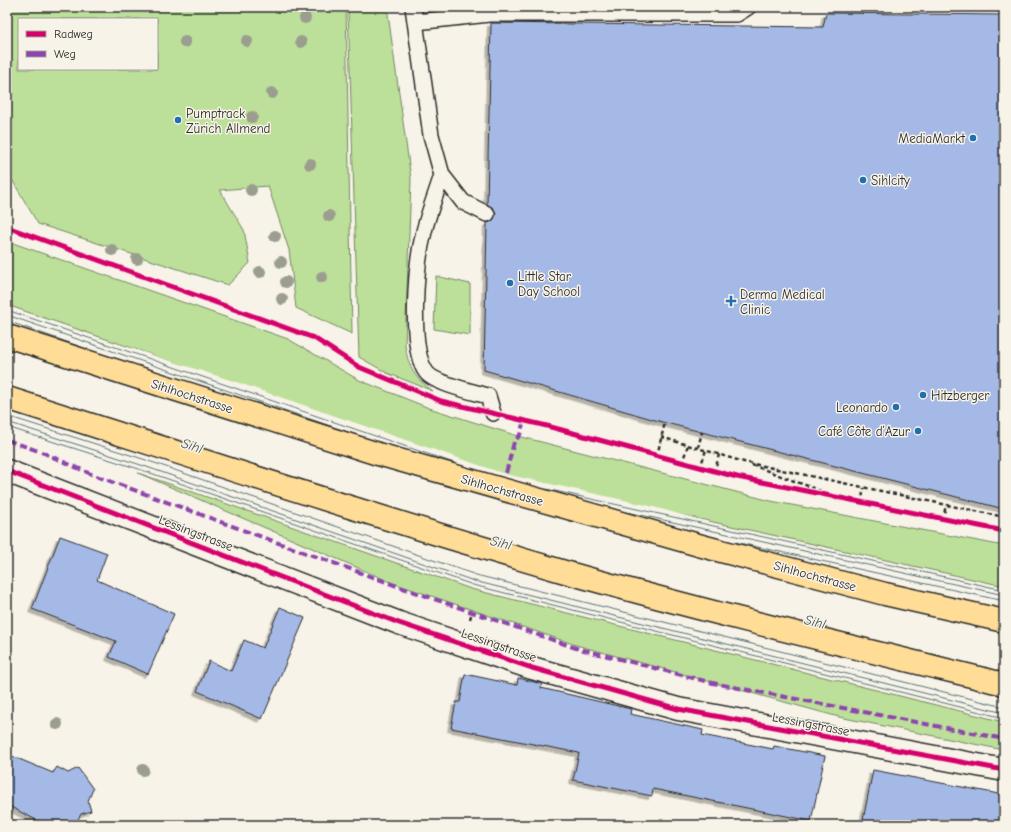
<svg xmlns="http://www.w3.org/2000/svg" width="1011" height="832" viewBox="0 0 1011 832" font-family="'Comic Neue',sans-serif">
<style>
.green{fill:#bce09a;stroke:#748662;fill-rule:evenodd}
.pier{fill:#f7f3e8}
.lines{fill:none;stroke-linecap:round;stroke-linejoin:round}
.shore{stroke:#537279;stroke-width:1}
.building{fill:#a5b9e7;stroke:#2b2b2b;filter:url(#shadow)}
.lane-casing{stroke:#2b2b2b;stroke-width:18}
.street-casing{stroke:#2b2b2b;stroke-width:25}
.highway-casing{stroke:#2b2b2b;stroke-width:25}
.path{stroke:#2b2b2b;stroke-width:2.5;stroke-dasharray:4 3;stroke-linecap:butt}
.lane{stroke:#f7f3e8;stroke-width:15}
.street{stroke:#f7f3e8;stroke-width:22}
.highway{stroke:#ffdd96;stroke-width:22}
.quiet{stroke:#8e44ad;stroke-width:4;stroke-dasharray:8 4;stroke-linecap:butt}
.cycleway-casing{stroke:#f7f3e8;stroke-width:8}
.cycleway{stroke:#d6006c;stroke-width:5}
.tree{fill:#9b9e8f}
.poi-dot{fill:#1f6fb2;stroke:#f7f3e8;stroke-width:1.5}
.labels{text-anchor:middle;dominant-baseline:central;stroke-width:3;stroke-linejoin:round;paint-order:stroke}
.poi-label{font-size:13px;fill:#2b2b2b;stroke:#f7f3e8;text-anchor:start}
.street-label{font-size:13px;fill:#2b2b2b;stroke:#f7f3e8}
.water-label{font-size:14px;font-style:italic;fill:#44575c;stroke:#f7f3e8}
</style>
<defs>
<filter id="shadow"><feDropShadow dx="-3.5" dy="3.5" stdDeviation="0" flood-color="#0004"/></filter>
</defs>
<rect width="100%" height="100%" fill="#f7f3e8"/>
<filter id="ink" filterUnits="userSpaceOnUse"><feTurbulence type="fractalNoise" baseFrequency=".025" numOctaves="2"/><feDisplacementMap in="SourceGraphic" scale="8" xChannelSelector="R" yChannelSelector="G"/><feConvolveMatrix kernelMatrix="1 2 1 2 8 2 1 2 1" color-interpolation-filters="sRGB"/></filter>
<g filter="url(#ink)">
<g class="green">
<path d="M7,7H346L352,334L296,308L289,250L268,186L220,190L244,230L250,263L228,285L38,224L7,171ZM19,19H157V69H19Z"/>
<path d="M348,7H387L411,179L405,346C409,368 414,378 433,391L387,373L359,357Z"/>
<polygon points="7,241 288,339 359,380 429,408 518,436 771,501 1004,546 1004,586 504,476 7,305"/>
<polygon points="436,276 470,284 470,335 434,329"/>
<polygon points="138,473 471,589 1004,722 1004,750 839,717 576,645 393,583"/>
</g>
<polygon class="pier" points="7,308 236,382 505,474 646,505 772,539 1004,596 1004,710 794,661 687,633 489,577 7,426"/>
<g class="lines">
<g class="shore">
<polyline points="7,310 457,464"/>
<polyline points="7,315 348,432"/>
<polyline points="7,321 90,350"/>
<polyline points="7,416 143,459 476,575 1004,707"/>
<polyline points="7,422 141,465 474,581 1004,713"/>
<polyline points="7,427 139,469 473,585 1004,718"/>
<polyline points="546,489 1004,590"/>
<polyline points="627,512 1004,595"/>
<polyline points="735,542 1004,601"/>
</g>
</g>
<g class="building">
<polygon points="826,13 1004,15 1004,509 662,422 484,370 487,223 492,221 496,214 494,209 487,204 491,23 823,27"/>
<polygon points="60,536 107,553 97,580 174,614 148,674 109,657 116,641 32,609"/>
<polygon points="280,607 305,618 262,719 197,691 209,661 231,671 244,640 263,648"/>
<polygon points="465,674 517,685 518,678 542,684 541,688 631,709 630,714 703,730 702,735 773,749 774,746 825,756 811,821 653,789 652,796 573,780 579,753 451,728 456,702 460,702"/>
<polygon points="7,754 53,773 57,767 68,773 78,768 93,789 88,801 91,811 81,814 75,825 46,825 7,805"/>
<polygon points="873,770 1004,795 1004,825 862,825"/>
</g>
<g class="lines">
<g class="lane-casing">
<g id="lane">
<polyline points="413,7 431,135 442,175 463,202 487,214"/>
<polyline points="416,22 489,14 737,14 748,7"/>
<path d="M442,175C436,195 427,216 423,236C416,265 409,349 426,372C433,383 474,392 488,396L493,413"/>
</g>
</g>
<g class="street-casing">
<polyline id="street" points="7,471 399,623 532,668 678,709 1004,770"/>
</g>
<g class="highway-casing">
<g id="highway">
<polyline points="7,336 378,454 702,546 885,594 1004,621"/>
<path d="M7,398C193,457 378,518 565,572C710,613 857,648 1004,684"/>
</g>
</g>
<g class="path">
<polyline points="661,437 744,462 1004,517"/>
<polyline points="698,448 702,432"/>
<polyline points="657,456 665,422"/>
<polyline points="682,463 688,445"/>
<polyline points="752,465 842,499"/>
<polyline points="700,468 706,450"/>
<polyline points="715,472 719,454"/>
<polyline points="861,503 864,488"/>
<polyline points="943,519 946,505"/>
<polyline points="470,619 472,612"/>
</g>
<use href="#lane" class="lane"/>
<use href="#street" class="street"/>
<use href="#highway" class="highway"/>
<g class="quiet">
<polyline points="7,440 44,453 91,474 240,529 411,591 576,648 713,683 1004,739"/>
<polyline points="506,473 514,442 520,435 524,420"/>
</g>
<g class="cycleway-casing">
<g id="cycleway">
<polyline points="7,227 314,338 359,367 441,401 547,426 737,477 1004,531"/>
<polyline points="7,471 399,623 532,668 678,709 1004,770"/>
</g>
</g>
<use href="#cycleway" class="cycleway"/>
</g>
<g class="tree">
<circle cx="305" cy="18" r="6"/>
<circle cx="247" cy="41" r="6"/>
<circle cx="185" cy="42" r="6"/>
<circle cx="301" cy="42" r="6"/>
<circle cx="272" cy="93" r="6"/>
<circle cx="252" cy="117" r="6"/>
<circle cx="310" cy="164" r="6"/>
<circle cx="251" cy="190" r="6"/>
<circle cx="329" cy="216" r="6"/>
<circle cx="275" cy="236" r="6"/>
<circle cx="112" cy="250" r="6"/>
<circle cx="137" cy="259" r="6"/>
<circle cx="281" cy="262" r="6"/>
<circle cx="260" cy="272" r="6"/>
<circle cx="322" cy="277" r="6"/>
<circle cx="286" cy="282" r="6"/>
<circle cx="282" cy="299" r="6"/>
<circle cx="57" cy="724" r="6"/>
<circle cx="143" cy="770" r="6"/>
</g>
</g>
<g class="poi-dot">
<circle cx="178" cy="120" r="4"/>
<circle cx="973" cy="138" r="4"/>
<circle cx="863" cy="180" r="4"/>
<circle cx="510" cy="283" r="4"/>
<path d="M729 295h4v4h4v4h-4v4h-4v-4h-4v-4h4z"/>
<circle cx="923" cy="395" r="4"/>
<circle cx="896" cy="407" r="4"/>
<circle cx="918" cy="431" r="4"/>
</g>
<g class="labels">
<g class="poi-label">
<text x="186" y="113">Pumptrack<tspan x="186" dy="15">Zürich Allmend</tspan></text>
<text x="965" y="138" text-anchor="end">MediaMarkt</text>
<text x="871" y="180">Sihlcity</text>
<text x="518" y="276">Little Star<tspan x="518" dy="15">Day School</tspan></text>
<text x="740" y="294">Derma Medical<tspan x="740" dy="15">Clinic</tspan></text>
<text x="931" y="395">Hitzberger</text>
<text x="888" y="407" text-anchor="end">Leonardo</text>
<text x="910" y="431" text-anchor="end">Café Côte d’Azur</text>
</g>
<g class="street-label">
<text transform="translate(192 396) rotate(18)">Sihlhochstrasse</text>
<text transform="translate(502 490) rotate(16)">Sihlhochstrasse</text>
<text transform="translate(196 533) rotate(21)">Lessingstrasse</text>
<text transform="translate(815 576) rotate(15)">Sihlhochstrasse</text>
<text transform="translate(499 645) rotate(19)">Lessingstrasse</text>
<text transform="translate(811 724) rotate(11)">Lessingstrasse</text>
</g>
<g class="water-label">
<text transform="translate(192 446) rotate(18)">Sihl</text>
<text transform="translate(501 543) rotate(14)">Sihl</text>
<text transform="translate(815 622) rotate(14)">Sihl</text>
</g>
</g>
<rect width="1011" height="832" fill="none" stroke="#f7f3e8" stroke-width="24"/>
<rect x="12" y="12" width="987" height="808" fill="none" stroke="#2b2b2b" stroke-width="1.5" filter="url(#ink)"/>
<rect x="18" y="18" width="140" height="52" fill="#f7f3e8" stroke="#a5a39c"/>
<rect x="26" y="31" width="20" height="6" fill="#d6006c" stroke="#a5a39c"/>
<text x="54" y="38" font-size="12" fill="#2b2b2b">Radweg</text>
<rect x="26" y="51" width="20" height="6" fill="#8e44ad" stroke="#a5a39c"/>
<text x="54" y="58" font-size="12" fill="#2b2b2b">Weg</text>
</svg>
